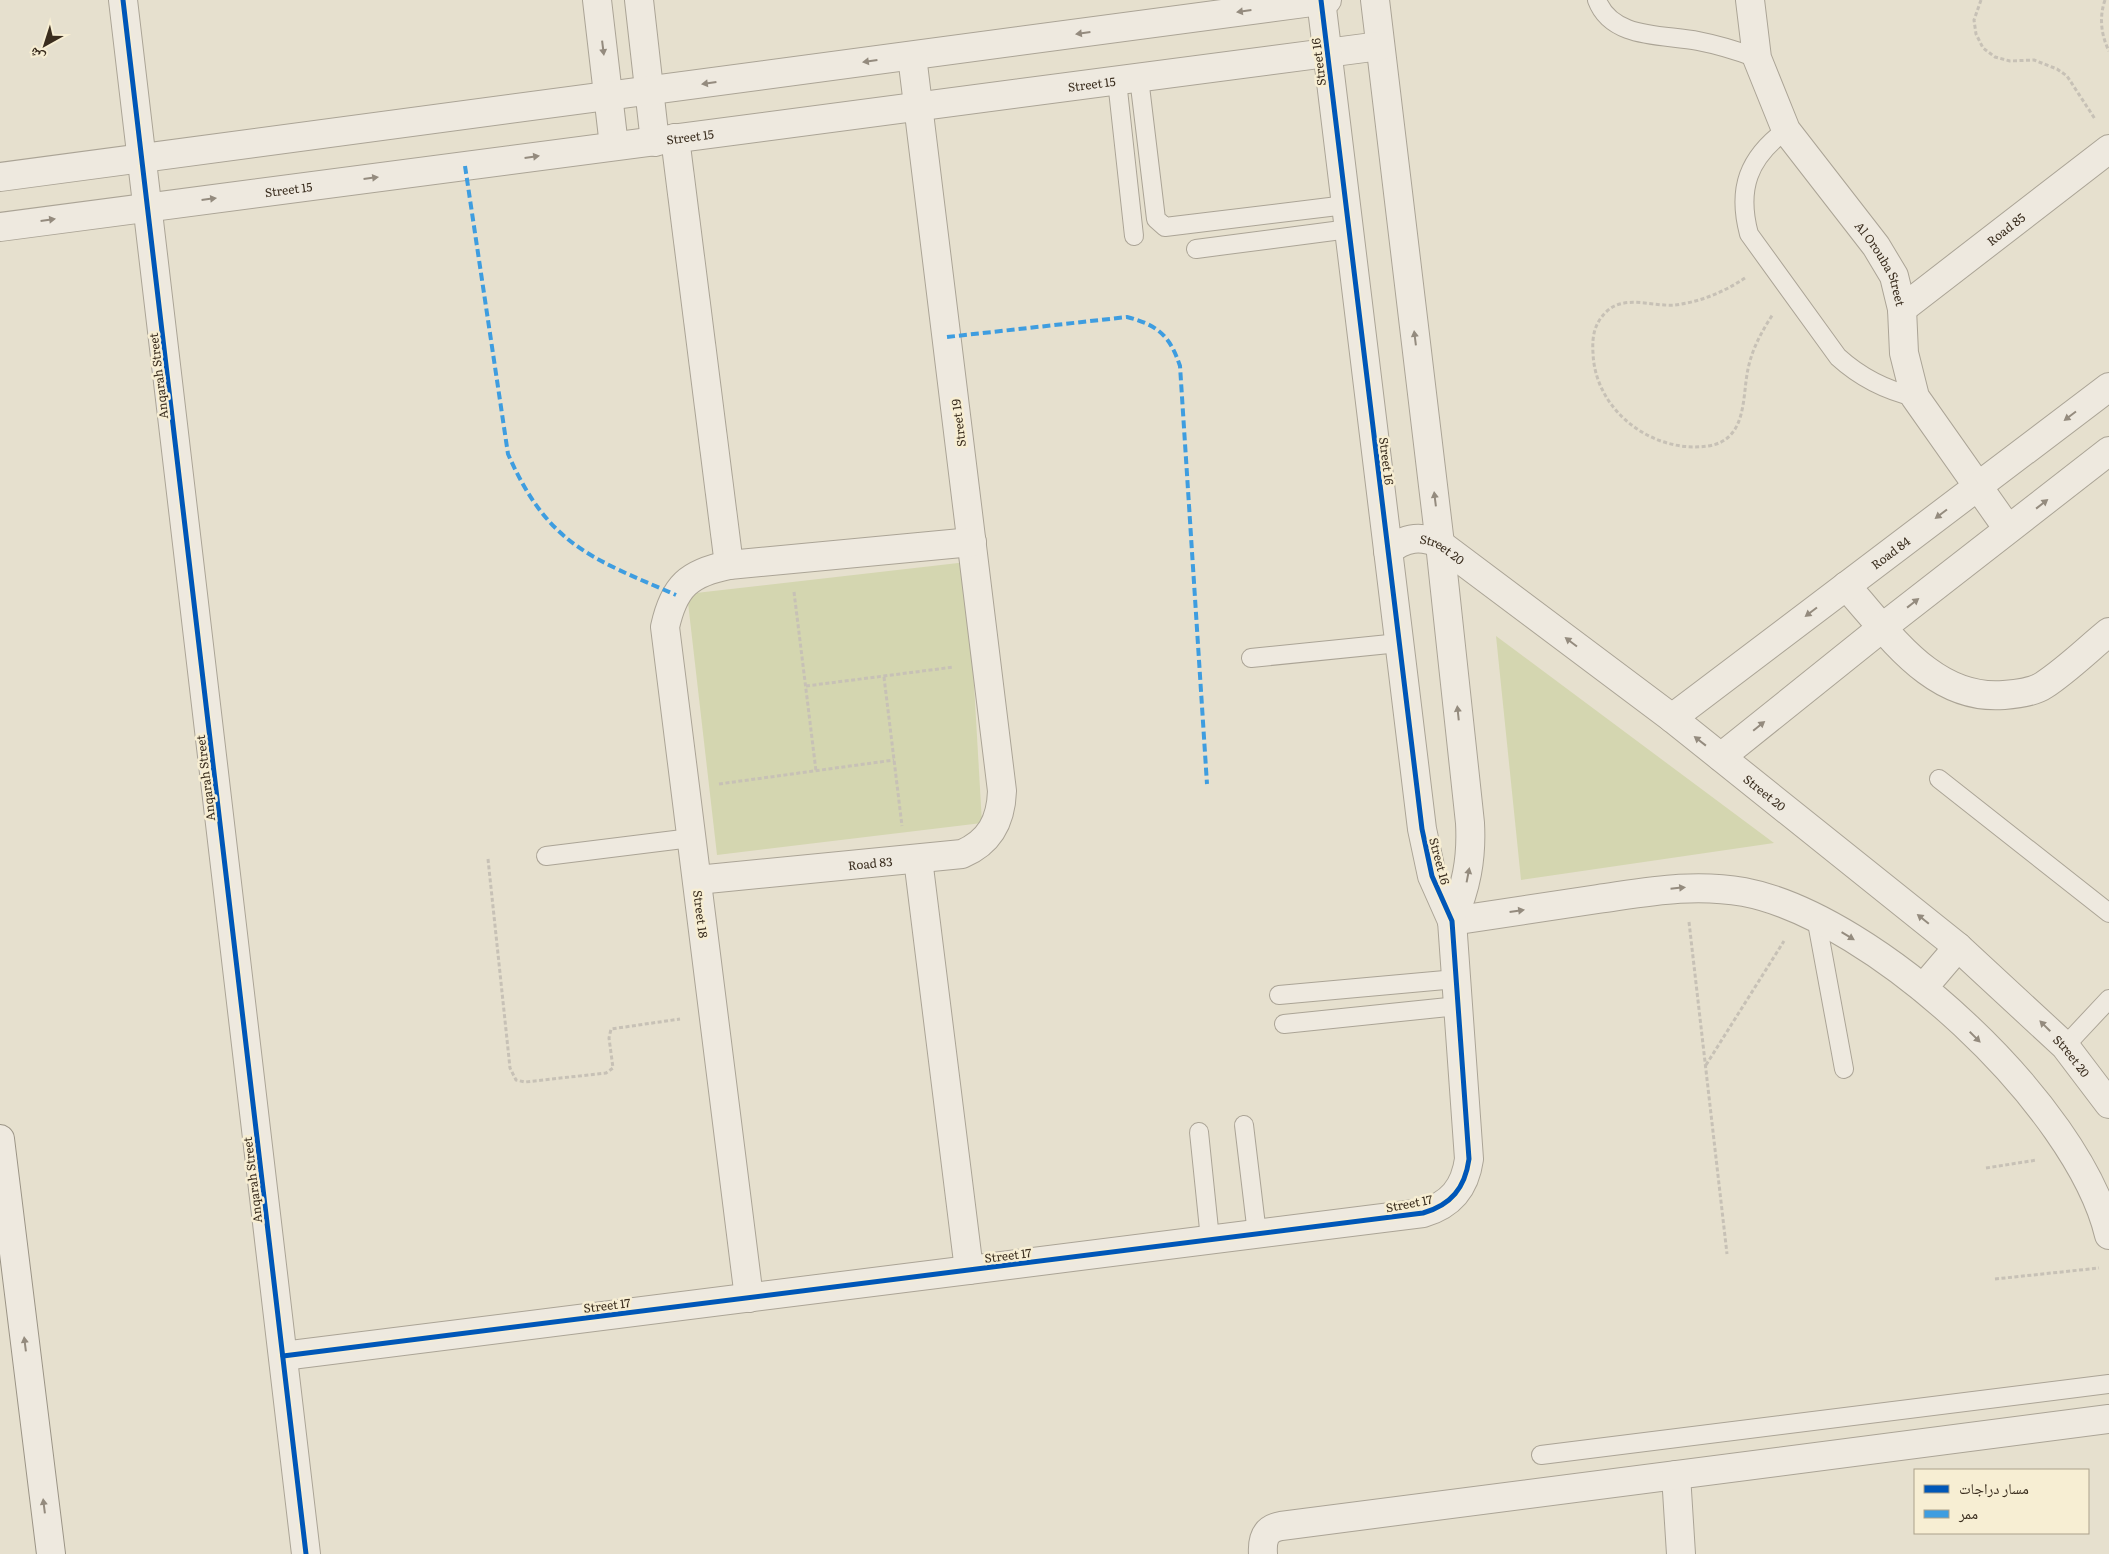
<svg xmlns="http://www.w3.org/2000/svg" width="2109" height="1554" viewBox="0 0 2109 1554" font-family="Literata,'Noto Naskh Arabic',serif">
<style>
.grass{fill:#d4d6b0}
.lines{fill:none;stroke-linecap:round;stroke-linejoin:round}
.lane-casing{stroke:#aba496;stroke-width:20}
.street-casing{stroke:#aba496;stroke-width:30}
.secondary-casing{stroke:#9b9486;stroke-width:30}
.path{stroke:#c7c1b6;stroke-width:3;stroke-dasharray:4 2.5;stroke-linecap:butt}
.lane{stroke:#eee9df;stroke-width:18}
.street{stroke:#eee9df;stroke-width:28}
.secondary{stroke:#eee9df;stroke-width:28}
.quiet{stroke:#3e9de0;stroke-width:4;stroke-dasharray:8 4;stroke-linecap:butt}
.cycleway-casing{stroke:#f7eed3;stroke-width:8}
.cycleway{stroke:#0057b8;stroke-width:5}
.oneway{fill:#948b7e}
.labels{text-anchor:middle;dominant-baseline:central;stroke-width:5;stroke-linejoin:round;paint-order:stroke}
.street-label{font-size:12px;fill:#3a2d1e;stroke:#f7eed3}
</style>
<rect width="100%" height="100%" fill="#e6e0ce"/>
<g class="grass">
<polygon points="967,562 982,823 717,855 687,594"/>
<polygon points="1496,636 1774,843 1521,880"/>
</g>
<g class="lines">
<g class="lane-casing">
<g id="lane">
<path d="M1597,0C1612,40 1665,34 1698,41C1719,45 1738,51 1757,58"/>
<polyline points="1139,78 1156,219 1165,227 1346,205"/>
<polyline points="1117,81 1134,236"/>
<path d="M1786,130C1748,158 1737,189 1749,234L1838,357C1861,378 1885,390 1915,397"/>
<polyline points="1196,249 1349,229"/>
<polyline points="1251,658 1399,643"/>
<polyline points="1939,779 2109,913"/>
<polyline points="546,856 691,838"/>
<polyline points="1816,917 1844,1069"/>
<polyline points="1279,995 1456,979"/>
<polyline points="1284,1024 1458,1006"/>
<polyline points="2065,1046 2109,999"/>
<polyline points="1244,1125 1257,1234"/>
<polyline points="1199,1132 1210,1239"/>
<polyline points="1541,1455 2109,1384"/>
</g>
</g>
<g class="street-casing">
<g id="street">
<polyline points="123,0 306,1554"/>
<polyline points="597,0 614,146"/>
<polyline points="639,0 655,142"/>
<path d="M1375,0L1440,544L1470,823C1472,859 1466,888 1452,921"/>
<path id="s1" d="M1750,0L1757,58L1786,130L1876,246L1894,276L1902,309L1904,353L1915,397L2008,529"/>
<polyline points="675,138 729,565"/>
<polyline points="0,177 1327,0"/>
<path id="s2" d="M0,227L1380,46"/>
<path id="s3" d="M1902,309L2109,149"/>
<path id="s4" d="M1388,551C1405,537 1421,535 1440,544L1672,718L1958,947L2065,1046L2109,1104"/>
<path d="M1846,586C1889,633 1932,701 2004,695C2017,694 2034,692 2044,685C2067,670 2088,649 2109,632"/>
<path id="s5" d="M1672,718L2109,387"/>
<polyline points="1721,757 1883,627 2109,451"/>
<polyline points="918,859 969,1270"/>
<path id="s6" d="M697,880L962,854C990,842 1001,821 1002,791L912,56"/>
<path d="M1452,921C1501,914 1549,906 1598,899C1648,892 1692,883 1744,892C1875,917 2078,1105 2109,1235"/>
<polyline points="1923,988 1958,947"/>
<path d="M749,1298L665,627C674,586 689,573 729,565L972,542"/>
<path d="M283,1356L1423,1213C1451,1205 1465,1188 1469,1159L1452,921L1432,876L1422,829L1321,0"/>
<polyline points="1676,1475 1681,1554"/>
<path d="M1263,1554C1262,1539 1265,1529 1281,1526L2109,1419"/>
</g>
</g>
<g class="secondary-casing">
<polyline id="secondary" points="0,1139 51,1554"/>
</g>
<g class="path">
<polyline points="1981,0 1974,20 1976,34 1983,48 1995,57 2010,61 2034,60 2057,69 2067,76 2095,119"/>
<path d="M2105,0C2099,17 2101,35 2109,51"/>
<path d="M1745,278C1724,292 1700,302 1675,305C1653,307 1624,294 1606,312C1594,324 1592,337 1593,353C1595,411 1653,454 1708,446C1748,440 1742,396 1748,369C1752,349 1762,331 1773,314"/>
<polyline points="794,592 816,771"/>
<polyline points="884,677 902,826"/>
<polyline points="806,686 954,667"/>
<polyline points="719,784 894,760"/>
<polyline points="488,859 510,1068 516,1080 525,1082 606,1073 613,1068 609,1038 611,1029 680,1019"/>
<polyline points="1689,922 1727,1254"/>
<polyline points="1706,1065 1784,941"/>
<polyline points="1986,1168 2037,1160"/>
<polyline points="1995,1279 2099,1268"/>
</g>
<use href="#lane" class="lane"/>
<use href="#street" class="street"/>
<use href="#secondary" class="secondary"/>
<g class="quiet">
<path d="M465,166L508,454C548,545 591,558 676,595"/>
<path d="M947,337L1127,317C1158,325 1170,336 1180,366L1207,784"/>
</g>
<g class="cycleway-casing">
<g id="cycleway">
<polyline points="123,0 306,1554"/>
<path d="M283,1356L1423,1213C1451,1205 1465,1188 1469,1159L1452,921L1432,876L1422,829L1321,0"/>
</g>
</g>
<use href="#cycleway" class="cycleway"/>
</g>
<defs><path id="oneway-solid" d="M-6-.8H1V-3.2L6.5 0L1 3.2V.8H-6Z" transform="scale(1.25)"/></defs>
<g class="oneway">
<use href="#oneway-solid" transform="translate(1244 11) rotate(172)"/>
<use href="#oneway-solid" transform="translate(1083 33) rotate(172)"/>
<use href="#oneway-solid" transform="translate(603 48) rotate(83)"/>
<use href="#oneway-solid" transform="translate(870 61) rotate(172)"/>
<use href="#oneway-solid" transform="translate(709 83) rotate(172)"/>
<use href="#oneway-solid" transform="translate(532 157) rotate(-8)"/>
<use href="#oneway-solid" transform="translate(371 178) rotate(-7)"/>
<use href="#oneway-solid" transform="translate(209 199) rotate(-7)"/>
<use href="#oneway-solid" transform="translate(48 220) rotate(-8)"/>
<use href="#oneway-solid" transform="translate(1415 338) rotate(-97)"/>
<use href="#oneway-solid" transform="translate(2070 416) rotate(143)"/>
<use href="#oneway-solid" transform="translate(1435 499) rotate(-97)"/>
<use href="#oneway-solid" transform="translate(2042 504) rotate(-38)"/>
<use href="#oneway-solid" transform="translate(1941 514) rotate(143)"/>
<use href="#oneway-solid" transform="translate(1913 603) rotate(-38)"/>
<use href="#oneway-solid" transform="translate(1811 612) rotate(143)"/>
<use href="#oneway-solid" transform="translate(1571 642) rotate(-143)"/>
<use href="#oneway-solid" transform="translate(1458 713) rotate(-96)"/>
<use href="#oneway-solid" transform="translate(1759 726) rotate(-39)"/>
<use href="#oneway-solid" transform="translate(1700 741) rotate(-142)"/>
<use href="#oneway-solid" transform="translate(1468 875) rotate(-79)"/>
<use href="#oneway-solid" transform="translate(1678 888) rotate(-6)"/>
<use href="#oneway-solid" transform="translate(1517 911) rotate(-8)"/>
<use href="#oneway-solid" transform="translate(1923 919) rotate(-141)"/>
<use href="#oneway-solid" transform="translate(1848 936) rotate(31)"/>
<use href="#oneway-solid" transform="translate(2045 1026) rotate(-135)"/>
<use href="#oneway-solid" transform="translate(1975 1037) rotate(45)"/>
<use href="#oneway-solid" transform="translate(25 1344) rotate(-97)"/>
<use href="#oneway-solid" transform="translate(44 1506) rotate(-97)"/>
</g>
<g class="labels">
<g class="street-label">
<text transform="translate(1318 62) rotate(-97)">Street 16</text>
<text stroke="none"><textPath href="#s2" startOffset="1101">Street 15</textPath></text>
<text stroke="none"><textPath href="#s2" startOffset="696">Street 15</textPath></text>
<text stroke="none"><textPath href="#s2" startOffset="291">Street 15</textPath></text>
<text stroke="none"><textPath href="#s3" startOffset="131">Road 85</textPath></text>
<text stroke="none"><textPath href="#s1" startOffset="301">Al Orouba Street</textPath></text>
<text transform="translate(158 376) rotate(-97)">Anqarah Street</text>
<text transform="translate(958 423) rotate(-97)">Street 19</text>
<text transform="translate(1387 461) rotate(83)">Street 16</text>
<text stroke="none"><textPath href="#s4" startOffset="60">Street 20</textPath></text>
<text stroke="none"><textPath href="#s5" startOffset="274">Road 84</textPath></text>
<text transform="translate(205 778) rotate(-97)">Anqarah Street</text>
<text stroke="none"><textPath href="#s4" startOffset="465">Street 20</textPath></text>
<text transform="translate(1440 861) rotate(75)">Street 16</text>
<text stroke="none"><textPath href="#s6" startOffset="174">Road 83</textPath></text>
<text transform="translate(701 914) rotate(83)">Street 18</text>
<text stroke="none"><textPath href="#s4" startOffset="870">Street 20</textPath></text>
<text transform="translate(252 1180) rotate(-97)">Anqarah Street</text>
<text transform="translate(1409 1203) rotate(-11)">Street 17</text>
<text transform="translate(1008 1255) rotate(-7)">Street 17</text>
<text transform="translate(607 1305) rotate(-7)">Street 17</text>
</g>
</g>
<rect x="1914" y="1469" width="175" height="65" fill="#f7eed3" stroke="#aba18b"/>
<rect x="1924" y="1485" width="25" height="8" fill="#0057b8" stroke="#aba18b"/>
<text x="1959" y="1494" font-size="15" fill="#3a2d1e">مسار دراجات</text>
<rect x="1924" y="1510" width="25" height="8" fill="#3e9de0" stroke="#aba18b"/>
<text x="1959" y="1519" font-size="15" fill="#3a2d1e">ممر</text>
<g transform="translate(45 45) rotate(219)" stroke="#f7eed3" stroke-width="4" paint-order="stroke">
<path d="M0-4L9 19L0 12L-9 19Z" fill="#3a2d1e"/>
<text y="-8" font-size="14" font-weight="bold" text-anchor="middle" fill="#3a2d1e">ش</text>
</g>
</svg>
